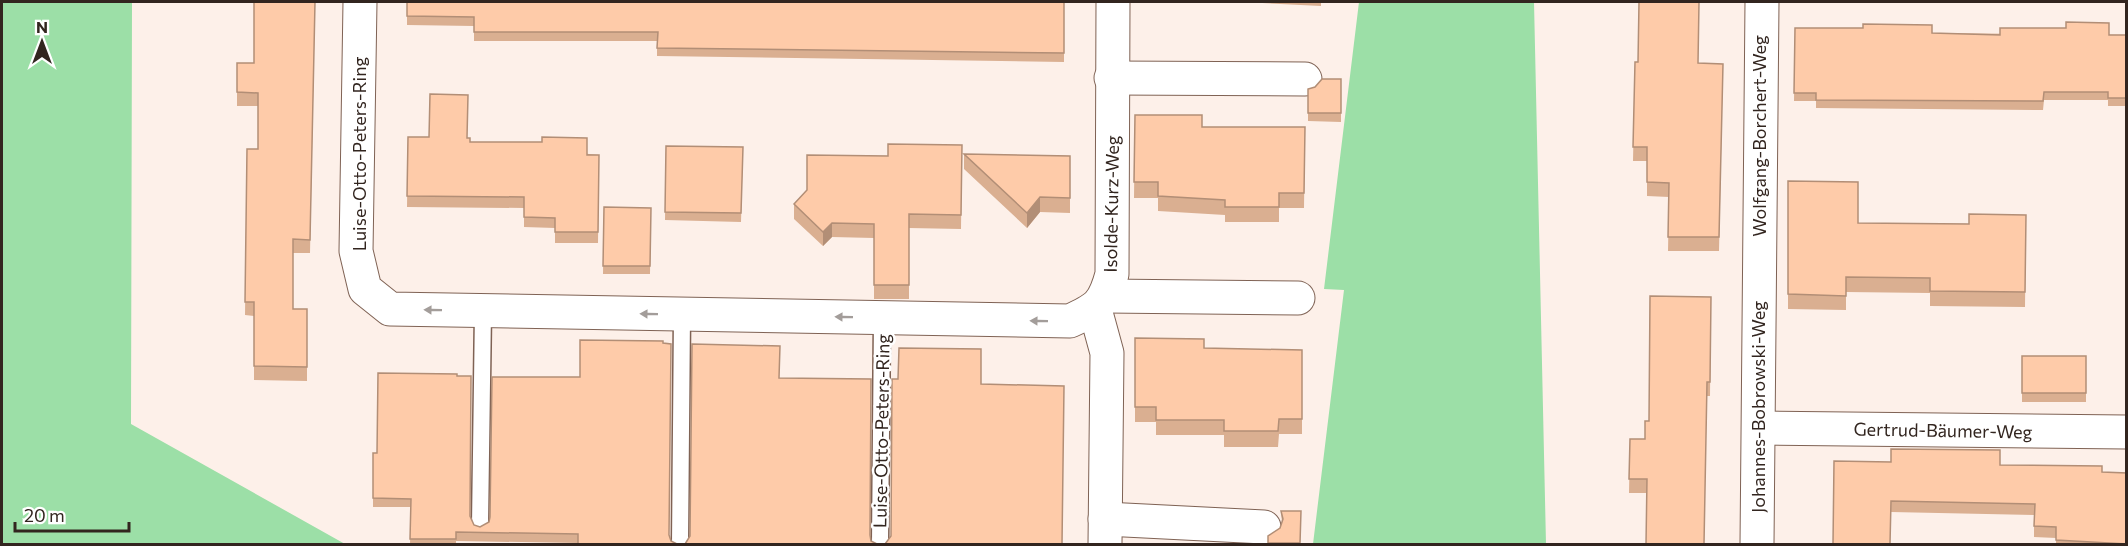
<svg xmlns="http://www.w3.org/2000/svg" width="2128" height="546" viewBox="0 0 2128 546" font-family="Commissioner,sans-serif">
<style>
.green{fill:#9cdfa7}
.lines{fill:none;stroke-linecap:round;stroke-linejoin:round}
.lane-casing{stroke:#7f6254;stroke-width:19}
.street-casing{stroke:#7f6254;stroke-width:35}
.lane{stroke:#fff;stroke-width:16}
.street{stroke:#fff;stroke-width:33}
.wall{fill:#daaf91}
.shaded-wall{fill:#b28e76}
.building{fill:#fecba9;stroke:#b28e76;stroke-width:1.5}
.oneway{fill:#a39d9a}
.labels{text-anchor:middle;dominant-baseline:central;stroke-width:5;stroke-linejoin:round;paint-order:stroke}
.street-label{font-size:18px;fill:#32251f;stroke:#fff}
</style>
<rect width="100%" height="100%" fill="#fdf0e9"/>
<g class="green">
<polygon points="2,2 132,2 131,424 345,544 2,544"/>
<polygon points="1359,2 1534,2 1546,544 1313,544 1344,290 1324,289"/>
</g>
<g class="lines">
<g class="lane-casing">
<g id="lane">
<polyline points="480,525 483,311"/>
<polyline points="680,544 682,314"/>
<polyline points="880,544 882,318"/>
</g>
</g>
<g class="street-casing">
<g id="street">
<path d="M360,2L356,251L365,289L390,309L1070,321C1098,308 1104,304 1112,274L1113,2"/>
<polyline points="1111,78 1305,79"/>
<polyline points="1106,296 1298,298"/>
<polyline points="1095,309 1107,353 1105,544"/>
<polyline points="1759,428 2126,432"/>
<polyline points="1105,519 1264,527"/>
<polyline points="1757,544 1762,2"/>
</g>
</g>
<use href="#lane" class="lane"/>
<use href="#street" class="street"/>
</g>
<g class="wall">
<polygon points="315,2 310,253 293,253 293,309 307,309 307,381 254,380 254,316 245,315 247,149 258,149 258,106 237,106 237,63 254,63"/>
<polygon points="407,2 1064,2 1064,62 657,56 657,41 474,41 474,26 407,25"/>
<polygon points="1243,2 1321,2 1321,6"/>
<polygon points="1795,28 1932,33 2127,35 2127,106 2108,106 2108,100 2044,100 2043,110 1816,108 1816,101 1794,101"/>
<polygon points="1635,62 1723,64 1719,251 1668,251 1669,197 1647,196 1647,161 1633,161"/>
<polygon points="1341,79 1341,122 1308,121 1308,89"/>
<polygon points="1135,115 1202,127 1305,127 1304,208 1279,208 1279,222 1225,222 1225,215 1158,211 1158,198 1134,198"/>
<polygon points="408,137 467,138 470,142 599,155 598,243 555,243 555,228 524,227 524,208 407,207"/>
<polygon points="962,145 961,229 909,228 909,299 874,299 874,238 832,237 823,246 794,219 794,204 888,156"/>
<polygon points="666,146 743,147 741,222 665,220"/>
<polygon points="964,154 1070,156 1070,213 1040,212 1027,228 964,169"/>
<polygon points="1788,181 1858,223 1969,224 2026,215 2025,307 1930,306 1930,293 1846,292 1846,310 1788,309"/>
<polygon points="604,207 651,208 650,274 603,274"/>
<polygon points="1711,297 1710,396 1707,396 1647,493 1629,493 1630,439 1645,439 1649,421"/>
<polygon points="1135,338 1204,348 1302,350 1302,434 1279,434 1278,447 1224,447 1224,435 1156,435 1156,422 1135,422"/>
<rect x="2022" y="356" width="64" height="46"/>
<polygon points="373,453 470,517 474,525 480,527 670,536 671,541 578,543 456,541 456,544 410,544 411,507 373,507"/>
<polygon points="1834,461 2000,465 2102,472 2127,544 2056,544 2056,538 2034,537 2034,515 1891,512"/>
<polygon points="1281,511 1301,511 1300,544 1268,544 1268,536 1280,528 1282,523"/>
</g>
<g class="shaded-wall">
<polygon points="1040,197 1040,212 1027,228 1027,213"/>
<polygon points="832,223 832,237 823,246 823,232"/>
</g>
<g class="building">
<polygon points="254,2 315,2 310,240 293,239 293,309 307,309 307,367 254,366 254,302 245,302 247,149 258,149 258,93 237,92 237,63 254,63"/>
<polygon points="407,2 1064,2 1064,53 657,48 658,32 474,32 474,17 407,16"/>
<polygon points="1639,2 1699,2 1698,63 1723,64 1719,237 1668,237 1669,183 1647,182 1647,147 1633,147 1635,62 1638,62"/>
<polygon points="2066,22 2109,23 2109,35 2127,35 2127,98 2108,98 2108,92 2044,92 2043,101 1816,100 1816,93 1794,93 1795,28 1863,28 1863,24 1932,25 1932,33 2000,35 2000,28 2066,28"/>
<polygon points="1322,79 1341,79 1341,113 1308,113 1308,89 1315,87"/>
<polygon points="430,94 468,95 467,138 470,138 470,142 542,142 542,137 587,138 587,155 599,155 598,232 555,232 555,218 524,217 524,197 407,196 408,137 429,137"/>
<polygon points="1135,115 1202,115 1202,127 1305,127 1304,193 1279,193 1279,207 1225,207 1225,200 1158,196 1158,182 1134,182"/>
<polygon points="888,144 962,145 961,215 909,214 909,285 874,285 874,224 832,223 823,232 794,204 807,190 807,155 888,156"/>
<polygon points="666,146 743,147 741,213 665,212"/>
<polygon points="964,154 1070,156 1070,198 1040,197 1027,213"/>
<polygon points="1788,181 1858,182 1858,223 1969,224 1969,214 2026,215 2025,292 1930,291 1930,278 1846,277 1846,296 1788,294"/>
<polygon points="604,207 651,208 650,266 603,266"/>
<polygon points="1650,296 1711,297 1710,382 1707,382 1704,544 1646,544 1647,479 1629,479 1630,439 1645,439 1645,421 1649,421"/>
<polygon points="1135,338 1204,339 1204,348 1302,350 1302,419 1279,419 1278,431 1224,431 1224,420 1156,420 1156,407 1135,407"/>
<polygon points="580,340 663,341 663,343 671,344 669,535 671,541 677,544 578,544 578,534 456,532 456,539 410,539 411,499 373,498 373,453 377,453 378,373 457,374 457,376 471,376 470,516 474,525 480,527 489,522 490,517 492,377 580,377"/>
<polygon points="692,344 780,346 779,378 871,379 870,535 871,541 877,544 685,544 690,536"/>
<polygon points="899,348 981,349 981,384 1064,386 1062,544 885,544 891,536 892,379 898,379"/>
<rect x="2022" y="356" width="64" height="37"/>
<polygon points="1891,449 2000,450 2000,465 2102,466 2102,472 2127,473 2127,544 2056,540 2056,527 2034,526 2035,504 1891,501 1890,544 1833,544 1834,461 1891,462"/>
<polygon points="1281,511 1301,511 1300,543 1268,543 1268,536 1280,528 1283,519"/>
</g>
<defs><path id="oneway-solid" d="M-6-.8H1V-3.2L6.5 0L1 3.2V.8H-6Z" transform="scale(1.5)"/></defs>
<g class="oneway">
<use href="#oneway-solid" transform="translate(433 310) rotate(-179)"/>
<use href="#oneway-solid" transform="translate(649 314) rotate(-179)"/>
<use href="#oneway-solid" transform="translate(844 317) rotate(-179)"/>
<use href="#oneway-solid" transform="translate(1039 321) rotate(-179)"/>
</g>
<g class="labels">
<g class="street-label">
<text transform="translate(1759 136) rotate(-90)">Wolfgang-Borchert-Weg</text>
<text transform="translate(359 154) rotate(-90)">Luise-Otto-Peters-Ring</text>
<text transform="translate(1111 204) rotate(-89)">Isolde-Kurz-Weg</text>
<text transform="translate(1758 407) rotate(-90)">Johannes-Bobrowski-Weg</text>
<text transform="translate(1943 430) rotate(1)">Gertrud-Bäumer-Weg</text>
<text transform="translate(881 431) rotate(-89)">Luise-Otto-Peters-Ring</text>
</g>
</g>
<rect width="2128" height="546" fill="none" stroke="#32251f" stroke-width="6"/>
<g transform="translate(42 42)" stroke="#ffffff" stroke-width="4.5" paint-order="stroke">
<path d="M0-4.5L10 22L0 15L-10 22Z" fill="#32251f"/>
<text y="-9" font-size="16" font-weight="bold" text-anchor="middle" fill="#32251f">N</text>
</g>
<path d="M15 522v9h114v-9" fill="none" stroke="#32251f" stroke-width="3"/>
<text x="24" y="522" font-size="18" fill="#32251f" stroke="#ffffff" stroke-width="4.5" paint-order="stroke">20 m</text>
</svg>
